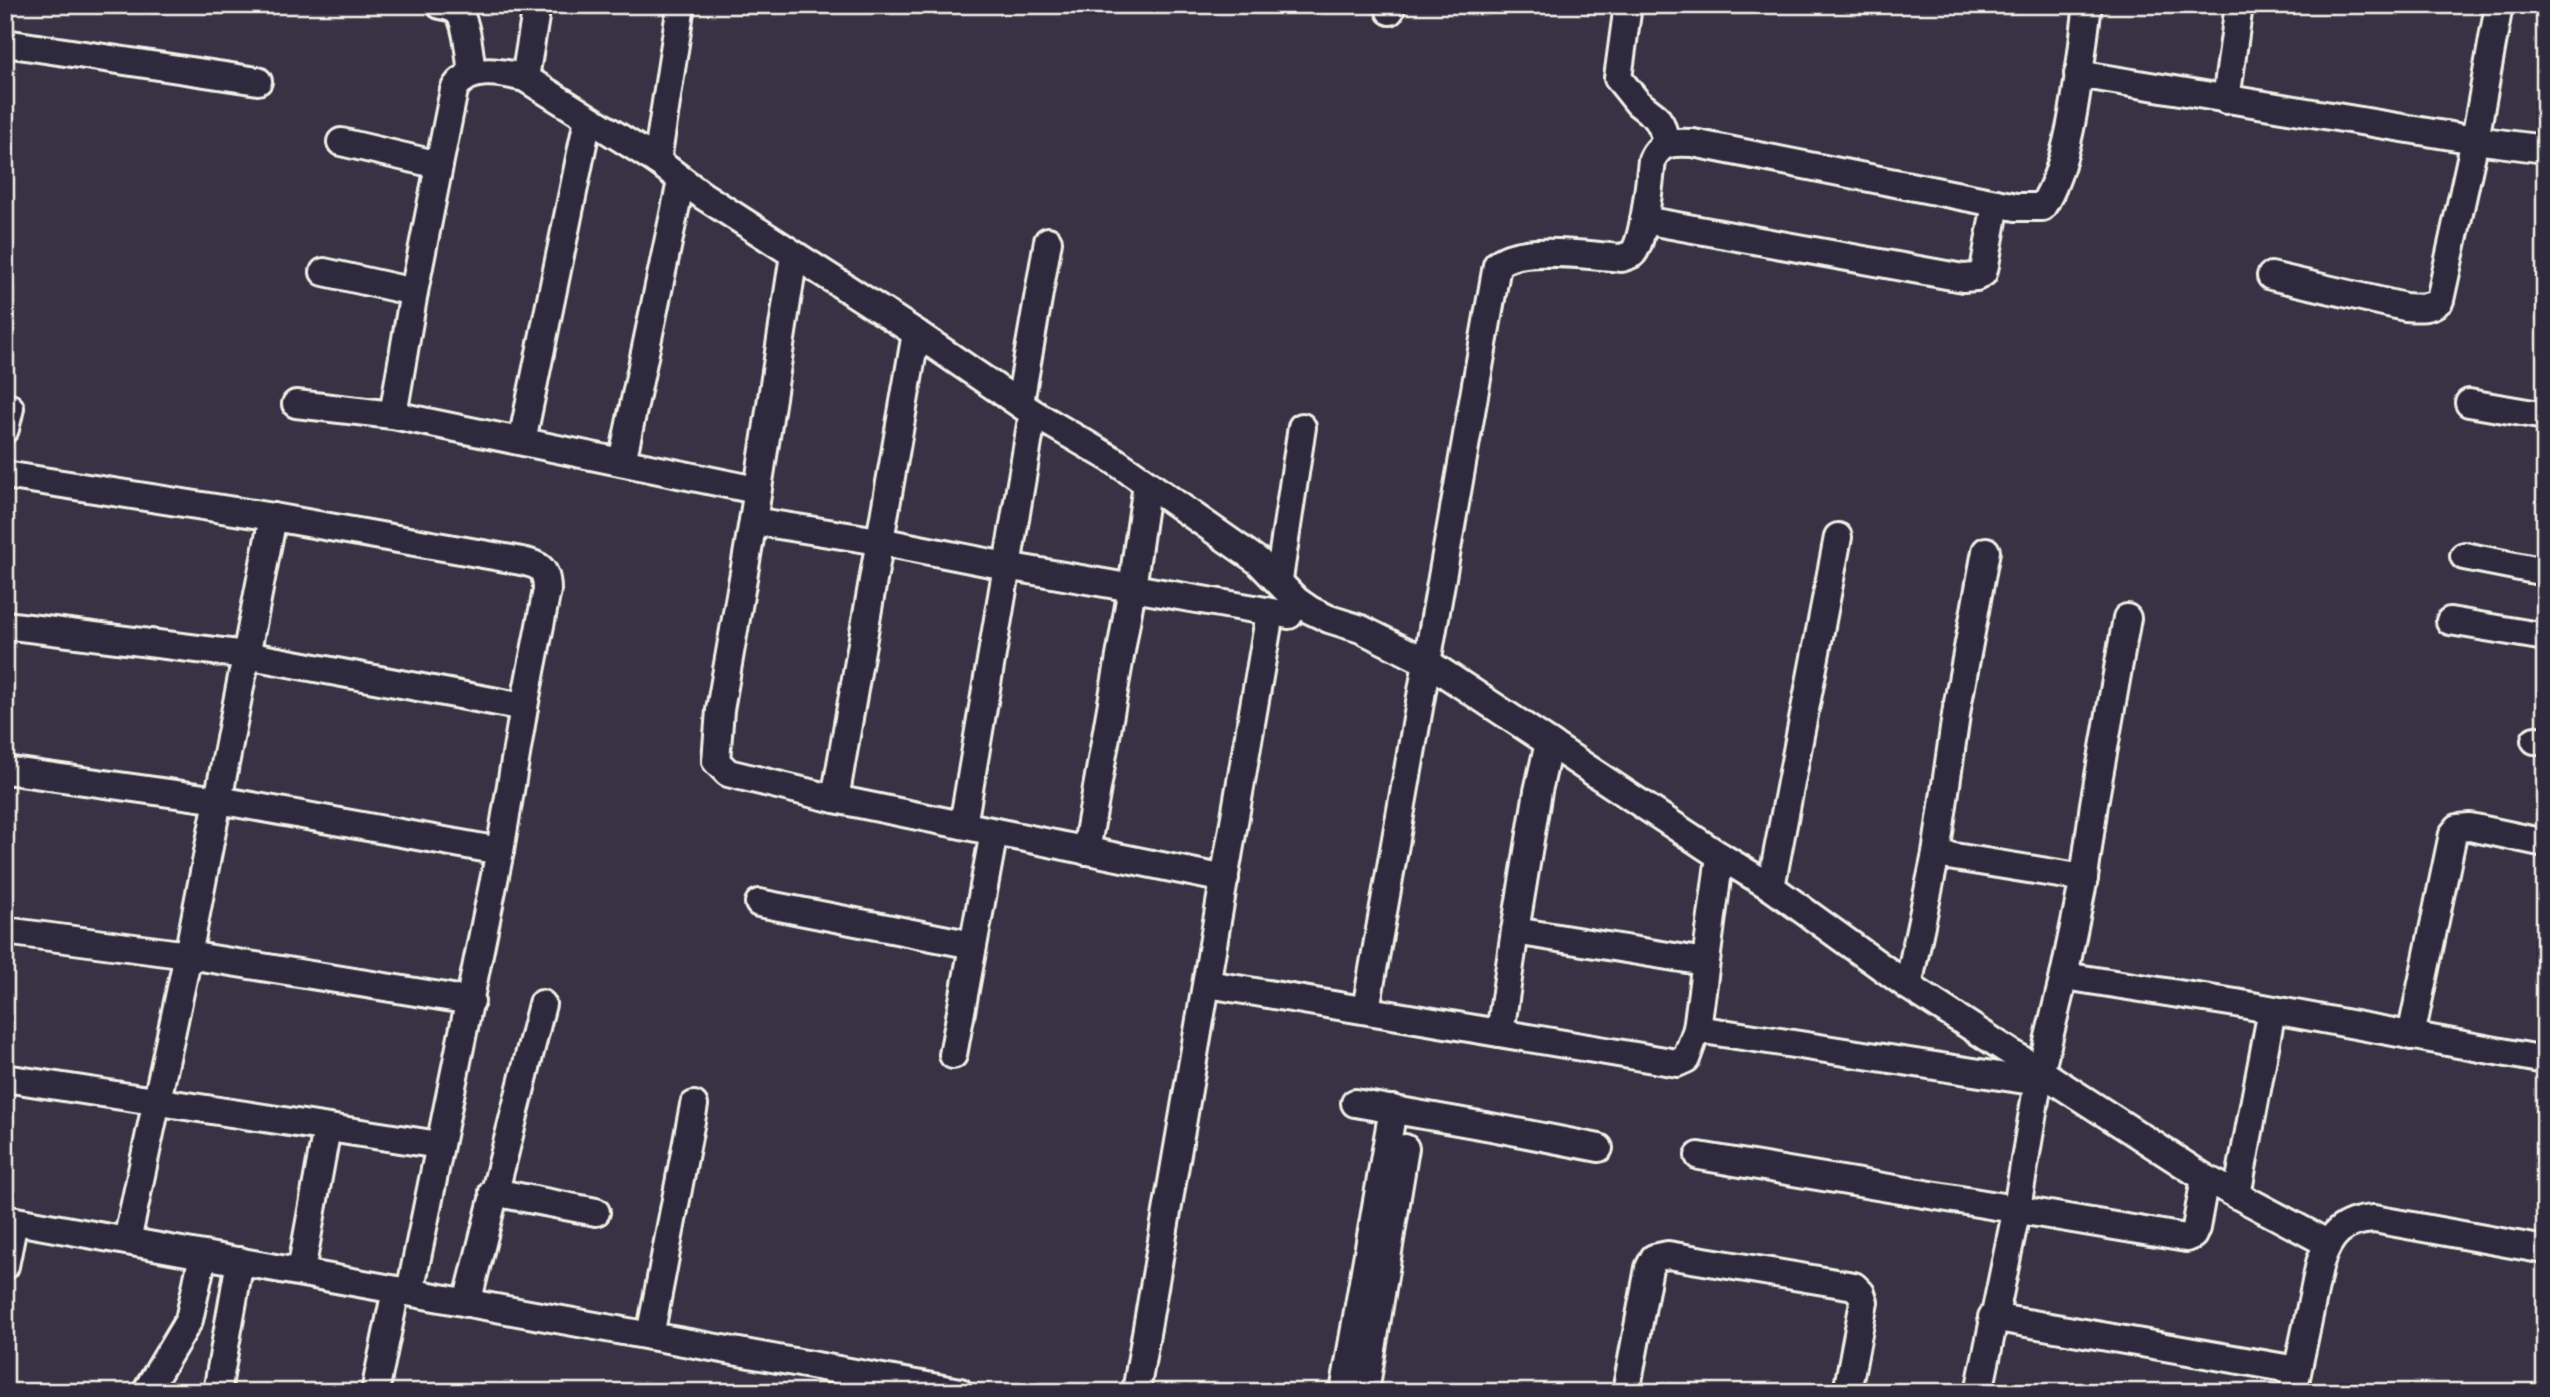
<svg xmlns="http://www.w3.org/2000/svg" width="2550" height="1397" viewBox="0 0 2550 1397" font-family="Pangolin,sans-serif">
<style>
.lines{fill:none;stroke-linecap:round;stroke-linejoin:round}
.minor-casing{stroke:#f4f1e8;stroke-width:32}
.minor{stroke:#2f2a3d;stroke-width:26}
</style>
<rect width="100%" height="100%" fill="#373244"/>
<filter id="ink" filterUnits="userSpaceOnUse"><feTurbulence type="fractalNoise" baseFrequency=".0143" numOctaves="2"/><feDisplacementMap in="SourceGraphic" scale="14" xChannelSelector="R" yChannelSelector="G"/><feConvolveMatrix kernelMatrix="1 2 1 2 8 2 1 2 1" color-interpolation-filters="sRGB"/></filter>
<g filter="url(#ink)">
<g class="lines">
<g class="minor-casing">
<g id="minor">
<path d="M440,5C446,6 452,7 457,11C467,19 470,59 472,74"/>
<polyline points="1628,5 1618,78 1638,103 1656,117 1661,125 1667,143"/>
<polyline points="1390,11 1390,5"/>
<polyline points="5,43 258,81"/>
<polyline points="2078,74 2475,140 2545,149"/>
<polyline points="525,78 537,5"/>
<polyline points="2226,100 2239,5"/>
<polyline points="341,142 439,165"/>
<polyline points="657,161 681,5"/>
<polyline points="1644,220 1963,278 1976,277 1983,273 1985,265 1996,203"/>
<polyline points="794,255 753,521 720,710 716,761 728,773 835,799 1225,879"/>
<polyline points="324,272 414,292"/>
<path d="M2271,276L2405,307C2418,308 2431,309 2440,300L2475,140L2499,5"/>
<polyline points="1020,403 1048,241"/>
<polyline points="2469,403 2545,416"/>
<polyline points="296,404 393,415 756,490"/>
<path d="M393,415L414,292L454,90C467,65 501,72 525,78L657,161L702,195L916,333L1033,413L1115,461L1258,561L1297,601L1310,610L1329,619L1361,629L1427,662L1720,856L1771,887L1908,986L2205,1178L2327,1243"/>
<polyline points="5,429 10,408"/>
<polyline points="522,441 588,119"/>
<polyline points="622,462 681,181"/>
<path d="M5,475L273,517L511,559C534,564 547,563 547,590L524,707L500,851L410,1292"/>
<polyline points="753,521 879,541 1006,566 1289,615"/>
<polyline points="2464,556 2545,572"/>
<polyline points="1279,579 1302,427"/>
<polyline points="2450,621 2545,637"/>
<polyline points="5,625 246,655 524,707"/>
<polyline points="2535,740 2545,741"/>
<polyline points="5,770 219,800 500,851"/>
<polyline points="835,799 916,333"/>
<polyline points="963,825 1033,413"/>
<polyline points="1086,851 1132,588 1147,484"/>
<polyline points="1936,854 2084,878"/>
<polyline points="1771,887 1838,537"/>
<polyline points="759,903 973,945"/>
<polyline points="5,931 188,955 471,1001"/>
<polyline points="1515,931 1538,791 1549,743"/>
<polyline points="2064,976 2236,1003 2545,1060"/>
<polyline points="1208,984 1677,1063 1686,1059 1697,1029 1720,856"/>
<polyline points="1908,986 1936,854 1957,708 1986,551"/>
<path d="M1366,1009L1497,265C1517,244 1592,256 1622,258C1625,256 1629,256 1632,254C1644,245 1650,177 1652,160C1660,141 1675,142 1693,143L2016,207H2042C2073,161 2080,62 2088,5"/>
<polyline points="1697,1029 2038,1082"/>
<polyline points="1500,1033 1515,931 1705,962"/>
<polyline points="2411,1036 2453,834 2458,828 2470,827 2545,843"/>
<polyline points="953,1055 994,832"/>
<polyline points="5,1078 439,1145"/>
<polyline points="1355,1103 1491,1127 1599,1148"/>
<polyline points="1699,1156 2186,1238 2193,1235 2196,1228 2205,1178"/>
<polyline points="493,1192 596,1212"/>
<polyline points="2237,1195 2272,1010"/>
<polyline points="5,1219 960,1392"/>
<polyline points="127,1241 188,955 273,517"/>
<polyline points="5,1266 14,1221"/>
<polyline points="301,1271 327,1128"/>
<polyline points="467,1303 542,1004"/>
<polyline points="1992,1317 2297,1370"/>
<polyline points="650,1336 694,1105"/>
<polyline points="146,1392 189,1320 203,1255"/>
<polyline points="217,1392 240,1261"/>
<polyline points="375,1392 396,1290"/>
<polyline points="1136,1392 1270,613"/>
<polyline points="1344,1392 1393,1109"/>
<polyline points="1365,1392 1405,1148"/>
<polyline points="1626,1392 1649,1268 1654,1258 1668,1255 1854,1286 1861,1293 1864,1302 1847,1392"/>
<polyline points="1979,1392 2017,1208 2038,1082 2064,976 2084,878 2094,804 2127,618"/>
<path d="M2293,1392L2320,1263C2330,1234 2342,1221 2374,1219L2545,1250"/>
</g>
</g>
<use href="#minor" class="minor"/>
</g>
</g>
<rect width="2550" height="1397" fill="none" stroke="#2f2a3d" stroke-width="28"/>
<rect x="14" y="14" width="2522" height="1369" fill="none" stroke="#f4f1e8" stroke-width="2.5" filter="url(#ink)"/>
</svg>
